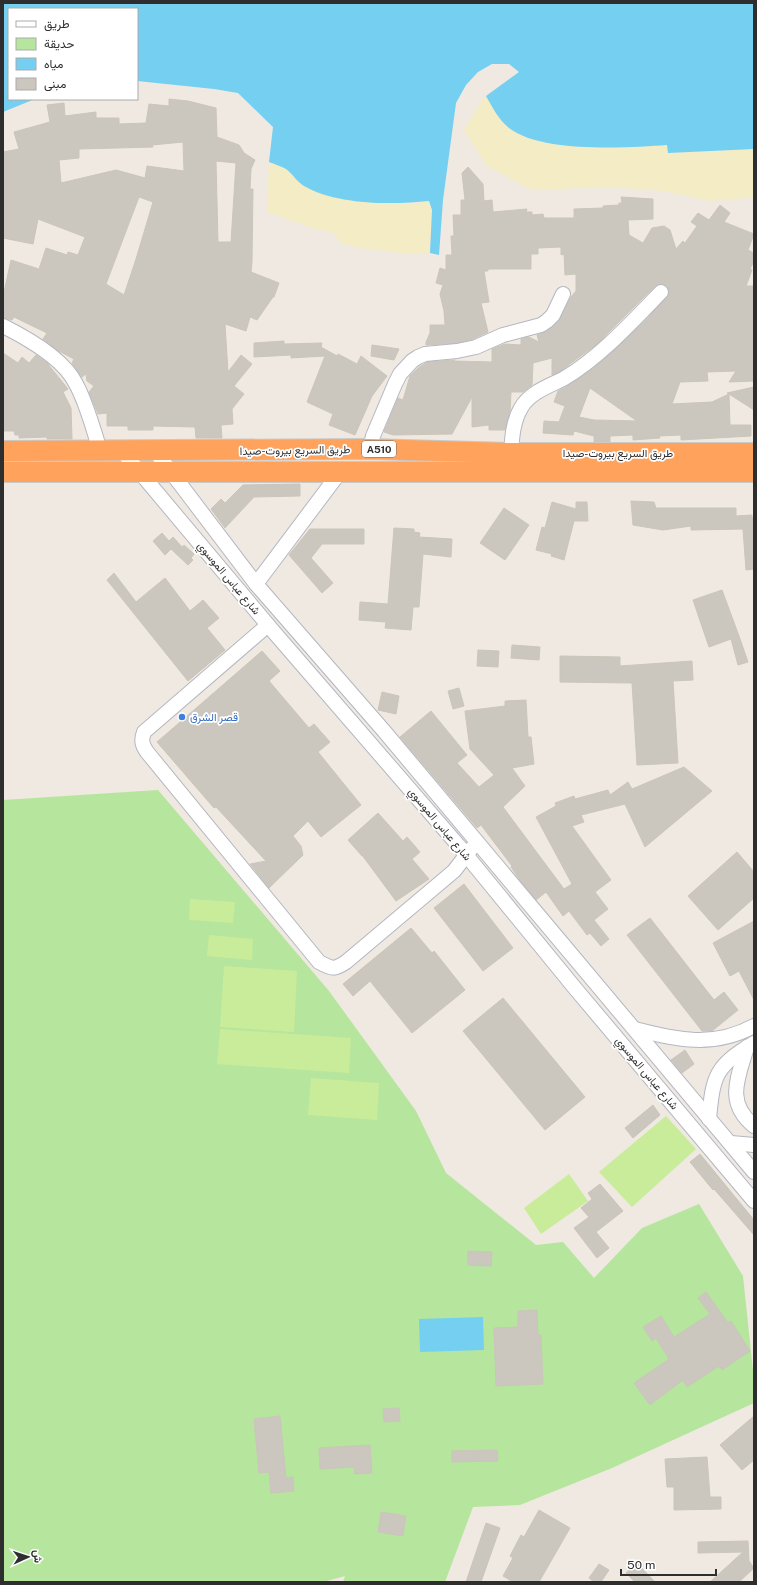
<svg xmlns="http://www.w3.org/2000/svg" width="757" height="1585" viewBox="0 0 757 1585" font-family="'Public Sans',Vazirmatn,sans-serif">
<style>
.green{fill:#b6e59e}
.sand{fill:#f3ecc5}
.pitch{fill:#c9ec9a}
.water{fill:#75cff0}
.building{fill:#cbc7bf;stroke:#cbc5ba;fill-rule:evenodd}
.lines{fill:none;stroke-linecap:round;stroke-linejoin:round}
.minor-casing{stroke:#b4b7c1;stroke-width:16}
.highway-casing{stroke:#c9c9c9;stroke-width:22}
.minor{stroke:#fff;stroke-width:14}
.highway{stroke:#ffa35c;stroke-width:20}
.shop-dot{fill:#3f7fe0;stroke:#fff;stroke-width:1.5}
.labels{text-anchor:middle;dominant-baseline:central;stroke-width:3.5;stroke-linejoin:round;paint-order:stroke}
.shield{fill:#fff;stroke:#6d6d6d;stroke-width:1}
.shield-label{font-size:10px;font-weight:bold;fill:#2e2e2e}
.street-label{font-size:11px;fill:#2e2e2e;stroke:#fff}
.shop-label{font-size:11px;fill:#366cbe;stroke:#fff;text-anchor:start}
</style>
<rect width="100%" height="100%" fill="#efe9e1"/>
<polygon class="green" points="158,790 329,991 416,1111 446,1173 536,1245 563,1242 594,1278 642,1228 699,1204 743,1276 754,1380 754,1403 612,1468 520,1505 473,1507 445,1582 343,1582 345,1576 323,1582 3,1582 3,800"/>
<g class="sand">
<path d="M486,96C493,108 498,119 509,128C540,153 628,147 667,145L668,153L754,149V197L711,201L663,191L610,187L532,190L487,166L464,130L481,102Z"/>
<polygon points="269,162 286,169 303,185 358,202 416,203 429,201 432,210 430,253 409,254 354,247 341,243 332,232 315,229 267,212"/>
</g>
<g class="pitch">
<polygon points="190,899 235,902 233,923 189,920"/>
<polygon points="209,935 253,939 252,960 207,956"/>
<polygon points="224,966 297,971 294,1032 220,1027"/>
<polygon points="220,1029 351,1038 349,1073 217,1064"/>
<polygon points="311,1078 379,1083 377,1120 308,1115"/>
<polygon points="666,1116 696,1149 632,1207 599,1172"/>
<polygon points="569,1174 588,1201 541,1234 524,1208"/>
</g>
<g class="water">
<path d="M3,3H754V149L668,153L667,145C627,148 541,153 509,128C498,119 493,108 486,96L519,72L509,64H492L478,72L466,85L456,103L443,200L439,255L430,253L432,210L429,201C392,205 337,205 304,186C297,182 293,174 286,169C281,166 274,164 269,162L273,127L238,93L214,89L137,81V9H9V99H35L3,112Z"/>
<polygon points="483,1317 484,1350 420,1352 419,1319"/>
</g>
<g class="building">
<path d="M169,99L188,101L216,108L217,137L239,145L244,153L255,160L251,169L250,189H253L252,262L251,272L279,283L274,297H273L257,320L250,317L246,331L225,324L228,372L241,355L252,364L234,386L244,394L232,409L233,424L221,425L222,438H196L195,427L153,426V430H128V426H107V413L98,414L89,392L94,386L87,381L86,374L82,377L72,363L74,359L57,350L43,339L47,333L14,317L12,320L3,318V297L11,260L39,269L46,248L67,255L68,252L78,255L85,237L38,219L33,244L3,238V152L19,149L14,132L50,122L47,105L64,103L65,116L96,112V118H119V124L146,123L149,104L169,106ZM183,142L184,171L147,166L145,178L116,170L61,183L59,160L79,158V149L153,147L152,145ZM216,161L236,163L231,242H218ZM139,197L153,202L136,259L124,295L106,284Z"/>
<path d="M468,167L483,184L484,201L492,200L493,212L527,209L526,212H532V215L543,214L544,218H574V209L603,208V206L619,205V203H622L621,197L653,199V219L628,220L629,235L643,243L652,228L664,226L670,230L676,249L683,241L685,243L697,226L691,222L698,213L709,220L720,205L730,213L724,222L754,234L748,250L754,253V261L750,269L752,270L746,286H754V381L729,382L736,371L707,372L708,381L680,382L672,404L712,402L729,394L727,393L754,387V410L729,394L730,425H751V436L681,440V435L659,436L660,438L633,440V435L610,436V442H594V436L574,431L573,435L543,433L544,421L559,422L565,406L554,402L558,391L568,386L595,367L645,321L669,294V290L667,286L663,284L655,286L597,344L559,372L552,375V358L533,363L532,385L523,392H511L510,412L505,430H489V425L472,427V397L452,434L393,435L384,432L398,398L403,400L410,376L418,368L427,362L455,360L453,361L492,362V349L505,344L521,345V339L529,337L539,342L537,335L546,332L559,321L571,297L576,291V274L565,275L564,254L561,255V247L538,248V254H531V269H488V271H484L489,302L481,303L488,332L473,339L456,343L426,345V342L430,333V325H445L444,311L440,294L443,285L436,283L440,268L446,270V255H452L451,236H454L453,215H461V200H465L462,173ZM590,388L637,421L594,420L579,417Z"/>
<polygon points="284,341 284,344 322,343 321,347 337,356 338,354 357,364 361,356 387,376 372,396 355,435 329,425 333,414 307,402 325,356 291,358 291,355 254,357 254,343"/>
<polygon points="372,345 399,349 394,360 371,356"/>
<polygon points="3,353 18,363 22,357 29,363 36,355 47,363 68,389 63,392 71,408 72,439 47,439 47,437 19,438 19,435 15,435 14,431 3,431"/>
<polygon points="300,484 300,496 254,497 225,528 211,509 221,499 225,503 243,485"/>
<polygon points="631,501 654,502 656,508 736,508 736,516 752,515 752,518 754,518 754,569 746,570 743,529 691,530 691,526 663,530 633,525"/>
<polygon points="552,502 576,509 576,502 587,502 588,521 574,521 564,560 551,556 552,554 536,550 542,527 545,528"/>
<polygon points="504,508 529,525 505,560 480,543"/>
<polygon points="394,528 414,529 414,532 420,533 419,537 452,539 451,557 423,554 419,607 413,607 411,630 385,628 386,622 359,620 360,602 388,604"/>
<polygon points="310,529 364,529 364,544 322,544 311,558 333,583 322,593 289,555"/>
<polygon points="162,533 169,541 173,537 182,547 184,545 194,554 191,558 193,560 188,565 171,549 165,555 153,541"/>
<polygon points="114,573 136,602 165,578 190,611 203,600 219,618 207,628 225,650 188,681 107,580"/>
<polygon points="722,590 739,636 748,662 738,665 731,639 709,647 693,600"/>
<polygon points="512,645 540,647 539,660 511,658"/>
<polygon points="478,650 499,651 498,667 477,666"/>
<polygon points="262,651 280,671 269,681 309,728 314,724 330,742 318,752 361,805 321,837 308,821 293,836 301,846 303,855 269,888 250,864 266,861 216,807 214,808 157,742"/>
<polygon points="560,656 620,657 620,666 692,661 693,680 673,681 678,763 637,765 632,683 560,682"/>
<polygon points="459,688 464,706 453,709 448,691"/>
<polygon points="382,692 399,696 396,714 378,710"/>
<polygon points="526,700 528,737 531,737 534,764 512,768 525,786 503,807 564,889 572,884 536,817 556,806 555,803 574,796 575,799 608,790 610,795 628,782 632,789 684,767 712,791 645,847 625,804 581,815 584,822 572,826 611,880 595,892 608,909 594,920 609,939 601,946 590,933 587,935 569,911 563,916 546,892 536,900 522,883 511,867 512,866 481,825 477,828 400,737 431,711 467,755 457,763 479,787 494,775 470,749 465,711 505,706 505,701"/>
<polygon points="378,813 403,841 407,837 420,852 412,859 429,879 396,901 362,855 362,856 348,840"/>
<polygon points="737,852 754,872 754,898 718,930 688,896"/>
<polygon points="464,884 513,948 483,971 434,908"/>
<polygon points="650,918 714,1000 724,992 738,1010 712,1031 702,1031 627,935"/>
<polygon points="754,921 754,1000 739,971 730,976 713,943"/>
<polygon points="411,928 432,953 434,951 465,990 412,1033 370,981 353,996 343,984"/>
<polygon points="503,998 585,1097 545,1130 463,1031"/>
<polygon points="685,1050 694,1064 682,1073 671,1060"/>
<polygon points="653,1105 660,1115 633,1138 625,1128"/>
<polygon points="700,1154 754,1220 754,1235 714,1189 713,1190 690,1162"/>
<polygon points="600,1184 623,1211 596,1232 609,1248 597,1258 574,1228 589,1217 581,1208 592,1199 588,1193"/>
<polygon points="468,1251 492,1252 491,1266 468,1265"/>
<polygon points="706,1292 728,1323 731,1321 750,1351 722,1370 719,1366 687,1387 683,1380 650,1405 634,1383 669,1359 656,1338 652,1341 643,1327 661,1316 674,1337 710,1314 698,1298"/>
<polygon points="537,1310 538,1335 541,1335 543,1384 496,1386 494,1328 518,1327 518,1311"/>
<polygon points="399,1408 400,1421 384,1422 383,1409"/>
<polygon points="280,1416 286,1478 293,1477 294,1491 271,1493 269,1472 259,1473 254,1419"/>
<polygon points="754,1416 754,1460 742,1470 720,1445"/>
<polygon points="370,1445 372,1473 355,1474 354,1467 320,1469 319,1448"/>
<polygon points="497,1450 498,1461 452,1462 452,1451"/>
<polygon points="707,1457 710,1497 721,1497 721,1509 674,1510 674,1487 667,1487 665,1459"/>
<polygon points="539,1510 570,1528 539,1582 513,1582 503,1576 513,1558 510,1556 521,1535 524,1537"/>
<polygon points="381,1512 406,1516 403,1536 378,1532"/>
<polygon points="486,1523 500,1528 481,1582 466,1582"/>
<polygon points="748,1541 749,1561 754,1568 739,1582 710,1582 743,1552 698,1553 698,1542"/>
<polygon points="637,1563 655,1582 635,1582 626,1573"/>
<polygon points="599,1564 609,1570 601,1582 594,1582 589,1578"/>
</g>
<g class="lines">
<g class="minor-casing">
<g id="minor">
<path d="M3,326C27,338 64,359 76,384C87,404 93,429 100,450"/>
<polyline points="370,449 373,436 395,384 400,374 412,361 418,357 425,354 457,351 476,347 503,335 541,325 547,321 553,315 563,294"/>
<polyline points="122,451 273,631 458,845 574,987 754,1201"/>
<polyline points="155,451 256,584 384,731 754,1172"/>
<path d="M511,453C512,438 513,421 521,408C529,393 549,386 563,379C599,358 632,322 661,292"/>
<polyline points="256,584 340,472"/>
<path d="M268,625L144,732C141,740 142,745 147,752L319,962C332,969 334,970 346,962L454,871L471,849"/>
<path d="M635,1029C677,1040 714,1048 754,1026"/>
<path d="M747,1047C738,1078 725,1102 754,1126"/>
<path d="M709,1119C713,1076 715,1066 754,1043"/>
<polyline points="731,1143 754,1145"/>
</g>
</g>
<g class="highway-casing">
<g id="highway">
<polyline points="3,451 370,449 511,453 754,453"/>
<polyline points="3,472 754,472"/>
</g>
</g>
<use href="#minor" class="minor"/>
<use href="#highway" class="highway"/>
</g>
<circle class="shop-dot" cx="182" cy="717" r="4"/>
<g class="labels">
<rect class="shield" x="362" y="441" width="34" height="16" rx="3"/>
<g class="shield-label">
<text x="379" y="449">A510</text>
</g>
<g class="street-label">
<text transform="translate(295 450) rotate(-1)">طريق السريع بيروت-صيدا</text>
<text x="618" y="453">طريق السريع بيروت-صيدا</text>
<text transform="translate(229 578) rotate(50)">شارع عباس الموسوي</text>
<text transform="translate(440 824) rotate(50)">شارع عباس الموسوي</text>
<text transform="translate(647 1073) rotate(50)">شارع عباس الموسوي</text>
</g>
<g class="shop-label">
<text x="190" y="717">قصر الشرق</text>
</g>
</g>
<rect width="757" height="1585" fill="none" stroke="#2e2e2e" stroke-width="8"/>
<rect x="8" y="8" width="130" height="92" fill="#ffffff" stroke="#ababab"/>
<rect x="16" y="21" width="20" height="6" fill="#ffffff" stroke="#ababab"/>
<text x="44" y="28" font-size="12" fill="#2e2e2e">طريق</text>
<rect x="16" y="38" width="20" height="12" fill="#b6e59e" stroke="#ababab"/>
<text x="44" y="48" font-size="12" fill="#2e2e2e">حديقة</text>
<rect x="16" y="58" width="20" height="12" fill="#75cff0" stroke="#ababab"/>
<text x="44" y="68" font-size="12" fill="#2e2e2e">مياه</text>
<rect x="16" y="78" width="20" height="12" fill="#cbc7bf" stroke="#ababab"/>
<text x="44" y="88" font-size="12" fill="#2e2e2e">مبنى</text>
<g transform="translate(28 1557) rotate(87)" stroke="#ffffff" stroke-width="3" paint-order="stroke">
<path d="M0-3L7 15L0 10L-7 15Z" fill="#2e2e2e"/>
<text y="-6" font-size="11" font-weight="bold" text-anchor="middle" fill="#2e2e2e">ش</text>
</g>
<path d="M621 1569v6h95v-6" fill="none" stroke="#2e2e2e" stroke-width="2"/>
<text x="627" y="1569" font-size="12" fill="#2e2e2e" stroke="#ffffff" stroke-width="3" paint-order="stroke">50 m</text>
</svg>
